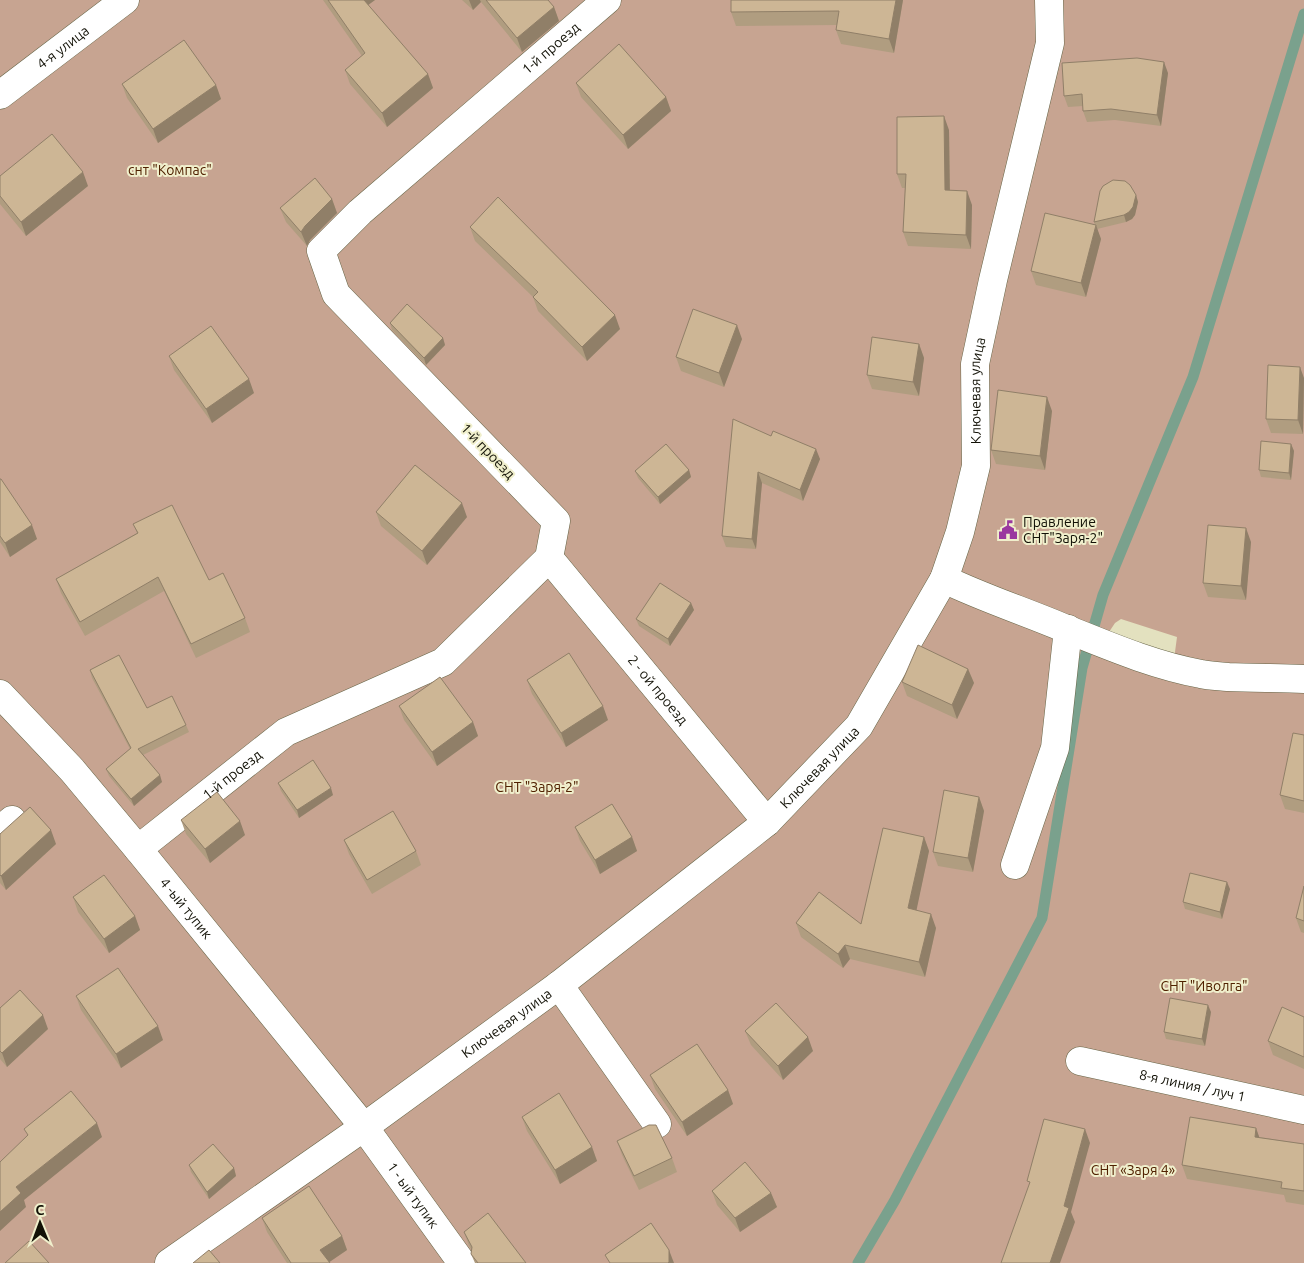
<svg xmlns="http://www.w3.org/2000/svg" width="1304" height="1263" viewBox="0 0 1304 1263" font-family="Ubuntu,sans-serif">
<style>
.green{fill:#c7a491;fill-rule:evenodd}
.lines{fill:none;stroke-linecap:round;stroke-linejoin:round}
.stream{stroke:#7aa18d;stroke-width:11}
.minor-casing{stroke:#676547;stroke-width:29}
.minor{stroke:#fff;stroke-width:28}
.wall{fill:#b09d80}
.shaded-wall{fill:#907f68}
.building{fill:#cdb695;stroke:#907f68}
.labels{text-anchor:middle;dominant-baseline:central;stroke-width:4;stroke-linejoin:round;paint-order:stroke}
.street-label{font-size:14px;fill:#121106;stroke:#f0efcc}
.park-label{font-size:14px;fill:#502100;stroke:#f0efcc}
.poi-label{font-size:14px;fill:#121106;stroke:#f0efcc;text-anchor:start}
</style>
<rect width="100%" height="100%" fill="#e3e1bf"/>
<path class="green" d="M0,0H1304V1263H0ZM1121,619L1177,637L1173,667L1109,632L1115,623Z"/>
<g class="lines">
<polyline class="stream" points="858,1263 895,1200 1042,918 1082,668 1103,595 1193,377 1304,14"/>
<g class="minor-casing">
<g id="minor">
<path id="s1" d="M0,95L125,0"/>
<path id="s2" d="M549,558L767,822"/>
<path d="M944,579C983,598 1024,611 1064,628C1109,646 1153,665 1201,674C1210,676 1219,676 1228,677C1253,678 1279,678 1304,679"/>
<path id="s3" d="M0,694L72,770L138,849L364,1127L462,1263"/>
<polyline points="0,830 12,820"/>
<path id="s4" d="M138,849L286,732L443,662L549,558L556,521L336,294L321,251L360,212L607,0"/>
<polyline points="1015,865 1055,748 1068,629"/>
<polyline points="559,985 657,1124"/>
<path id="s5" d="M1080,1061L1304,1110"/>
<path id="s6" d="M169,1263L364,1127L559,985L767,822L859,726L944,579L960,532L976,466L975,364L993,280L1050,43L1049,0"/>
</g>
</g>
<use href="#minor" class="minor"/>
</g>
<g class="wall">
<polygon points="323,0 375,0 368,5 428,74 433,88 387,127 350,84 345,70 362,56"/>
<polygon points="462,0 548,0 554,7 559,21 522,52 481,2 473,10"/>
<polygon points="903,0 894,53 841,44 836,30 837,25 736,26 731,12"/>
<polygon points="1168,73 1161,126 1115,120 1087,122 1083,111 1083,106 1068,107 1064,96"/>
<polygon points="576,83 666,97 671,111 628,149 581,97"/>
<polygon points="122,84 216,85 221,99 158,143 127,98"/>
<polygon points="949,130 950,190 972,205 971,249 908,246 903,232 905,188 902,188 897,174"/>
<polygon points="0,176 88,186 26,236 0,204"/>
<polygon points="1136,195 1138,202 1135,215 1132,219 1126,222 1097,229 1101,239 1086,297 1036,285 1031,271 1095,225 1094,222"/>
<polygon points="332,199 337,213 310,240 307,246 286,222 280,208"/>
<polygon points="470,227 620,329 587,361 538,311 533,297 475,241"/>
<polygon points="390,323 443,338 445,345 426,365 392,330"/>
<polygon points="742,339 724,387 681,371 676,357"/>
<polygon points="919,344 924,358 919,396 872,389 867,375"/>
<polygon points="169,356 254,393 212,423 174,370"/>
<polygon points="1304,378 1303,434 1271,433 1266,419"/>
<polygon points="1052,411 1045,470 996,464 991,450"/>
<polygon points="771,436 820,459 803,501 762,483 756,549 726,547 722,536"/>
<polygon points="1291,444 1294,451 1291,480 1261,477 1259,470"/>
<polygon points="689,470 691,477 660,504 638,478 635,471"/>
<polygon points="0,479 37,539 10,557 0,542"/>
<polygon points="376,512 467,517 427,565 381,526"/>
<polygon points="133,524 209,580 245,618 250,632 196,658 164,591 85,636 61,593 56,579 137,533"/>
<polygon points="1251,542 1246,600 1208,597 1203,583"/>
<polygon points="691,603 694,610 670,646 639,626 636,619"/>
<polygon points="968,669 974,683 957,719 907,696 902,682"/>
<polygon points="90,670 147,708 186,725 189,732 143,755 162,782 134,806 109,776 106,769 130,749 92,678"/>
<polygon points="527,680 608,720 566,747 532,694"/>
<polygon points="399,706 473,722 478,736 437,766 404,720"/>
<polygon points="1304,735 1304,813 1285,809 1280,795"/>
<polygon points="278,783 333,795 299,818 281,791"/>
<polygon points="979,797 984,811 973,872 938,866 933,852"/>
<polygon points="181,820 245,835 210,863 186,834"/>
<polygon points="575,827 632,837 637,851 600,874 580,841"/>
<polygon points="0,834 56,844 6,890 0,883"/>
<polygon points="924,837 929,851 916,910 936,928 925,977 850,959 843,968 801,937 796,923 861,924"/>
<polygon points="344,840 416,851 421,865 372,894 349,854"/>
<polygon points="1304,886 1304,933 1301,932 1296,918"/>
<polygon points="1230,889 1222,919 1185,909 1183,902"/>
<polygon points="73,897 135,916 140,930 109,953 78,912"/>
<polygon points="76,996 163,1040 121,1068 81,1010"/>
<polygon points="0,1008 48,1029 7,1067 0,1059"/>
<polygon points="1211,1012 1205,1046 1166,1039 1164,1032"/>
<polygon points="1304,1017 1304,1069 1273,1055 1268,1041"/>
<polygon points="745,1031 813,1051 783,1080 751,1045"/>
<polygon points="650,1075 728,1090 733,1104 687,1136 655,1089"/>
<polygon points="522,1117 592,1147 597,1161 560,1184 527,1131"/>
<polygon points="1256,1128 1259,1137 1304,1144 1304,1205 1286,1202 1284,1195 1187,1179 1182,1165"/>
<polygon points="617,1141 672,1158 677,1172 639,1190 622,1155"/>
<polygon points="189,1165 234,1168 236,1176 209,1199 191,1172"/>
<polygon points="712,1191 771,1193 777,1207 740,1232 717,1205"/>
<polygon points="262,1218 342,1236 347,1250 329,1262 330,1263 287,1263 267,1232"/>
<polygon points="464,1232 526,1263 475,1263 471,1254 472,1251 469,1246"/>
</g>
<g class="shaded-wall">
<polygon points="361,0 375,0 364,8"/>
<polygon points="469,0 480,0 481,2 473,10"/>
<polygon points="896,0 903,0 894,53 889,39"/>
<polygon points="554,7 559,21 522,52 517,38"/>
<polygon points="1164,62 1168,73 1161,126 1157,115"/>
<polygon points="428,74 433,88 387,127 382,113"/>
<polygon points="216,85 221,99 158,143 153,129"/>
<polygon points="666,97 671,111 628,149 623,135"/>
<polygon points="944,116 949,130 950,204 945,190"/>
<polygon points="83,172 88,186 26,236 21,222"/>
<polygon points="967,191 972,205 971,249 966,235"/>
<polygon points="1136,195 1138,202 1135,215 1132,219 1126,222 1124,215"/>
<polygon points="332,199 337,213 310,240 307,246 301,232 305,226"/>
<polygon points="1096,225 1101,239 1086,297 1081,283"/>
<polygon points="615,315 620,329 587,361 582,347"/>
<polygon points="737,325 742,339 724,387 719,373"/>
<polygon points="443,338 445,345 426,365 424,358"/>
<polygon points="919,344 924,358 919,396 913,382"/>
<polygon points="1300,367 1304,378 1303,434 1298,420"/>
<polygon points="249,379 254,393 212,423 206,409"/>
<polygon points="1047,397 1052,411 1045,470 1040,456"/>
<polygon points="1291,444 1294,451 1291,480 1289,473"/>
<polygon points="816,449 820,459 803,501 800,490"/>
<polygon points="689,470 691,477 660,504 658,497"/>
<polygon points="758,472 762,483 756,549 752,539"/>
<polygon points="462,503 467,517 427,565 422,551"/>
<polygon points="32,525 37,539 10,557 5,543"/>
<polygon points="1246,528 1251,542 1246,600 1241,586"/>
<polygon points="691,603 694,610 670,646 668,639"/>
<polygon points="968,669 974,683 957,719 952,705"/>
<polygon points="603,706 608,720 566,747 561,733"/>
<polygon points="473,722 478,736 437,766 432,752"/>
<polygon points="160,775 162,782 134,806 131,799"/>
<polygon points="331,788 333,795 299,818 297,810"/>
<polygon points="979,797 984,811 973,872 968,858"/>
<polygon points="240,821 245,835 210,863 205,849"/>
<polygon points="51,830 56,844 6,890 1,876"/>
<polygon points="632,837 637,851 600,874 595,860"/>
<polygon points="924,837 929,851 914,922 908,908"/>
<polygon points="1227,882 1230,889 1222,919 1220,912"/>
<polygon points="931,914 936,928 925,977 919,962"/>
<polygon points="135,916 140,930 109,953 104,939"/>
<polygon points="845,945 850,959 843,968 838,954"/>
<polygon points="1208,1005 1211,1012 1205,1046 1202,1039"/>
<polygon points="43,1015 48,1029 7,1067 2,1053"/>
<polygon points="158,1026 163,1040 121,1068 116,1054"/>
<polygon points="808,1037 813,1051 783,1080 778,1066"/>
<polygon points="728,1090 733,1104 687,1136 682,1122"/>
<polygon points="97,1123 102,1137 24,1200 26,1207 0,1231 0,1212 16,1187"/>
<polygon points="1256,1128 1261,1142 1255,1137"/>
<polygon points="1085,1129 1090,1143 1071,1212 1075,1222 1060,1263 1050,1263 1064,1206"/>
<polygon points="592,1147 597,1161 560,1184 555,1170"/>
<polygon points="234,1168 236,1176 209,1199 207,1192"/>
<polygon points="771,1193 777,1207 740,1232 735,1218"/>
<polygon points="342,1236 347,1250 328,1263 320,1250"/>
<polygon points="669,1250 674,1263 668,1263"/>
</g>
<g class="building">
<polygon points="328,0 364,0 428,74 382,113 345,70 365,53"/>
<polygon points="486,0 548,0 554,7 517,38"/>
<polygon points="731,0 896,0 889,39 836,30 839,11 731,12"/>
<polygon points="184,40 216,85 153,129 122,84"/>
<polygon points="619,44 666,97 623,135 576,83"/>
<polygon points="1137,58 1164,62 1157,115 1111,109 1083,111 1082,94 1064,96 1062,63"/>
<polygon points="944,116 945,190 967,191 966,235 903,232 906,174 897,174 897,117"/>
<polygon points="52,134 83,172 21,222 0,196 0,176"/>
<polygon points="315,178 332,199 305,226 301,232 280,208"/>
<polygon points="1113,180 1125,181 1130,185 1136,195 1133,207 1129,212 1124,215 1094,222 1100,191 1103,186"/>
<polygon points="498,197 615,315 582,347 533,297 538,292 470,227"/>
<polygon points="1045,213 1096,225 1081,283 1031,271"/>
<polygon points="407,304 443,338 424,358 390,323"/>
<polygon points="693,309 737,325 719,373 676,357"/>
<polygon points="211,326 249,379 206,409 169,356"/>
<polygon points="872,337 919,344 913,382 867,375"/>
<polygon points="1268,365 1300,367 1298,420 1266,419"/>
<polygon points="998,390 1047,397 1040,456 991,450"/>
<polygon points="733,419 771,436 773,431 816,449 800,490 758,472 752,539 722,536"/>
<polygon points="1261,441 1291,444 1289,473 1259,470"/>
<polygon points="666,444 689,470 658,497 635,471"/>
<polygon points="415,465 462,503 422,551 376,512"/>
<polygon points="0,479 1,479 32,525 5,543 0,536"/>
<polygon points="172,505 209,580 223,573 245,618 191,644 158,577 80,622 56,579 138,533 133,524"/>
<polygon points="1208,525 1246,528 1241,586 1203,583"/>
<polygon points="660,583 691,603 668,639 636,619"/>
<polygon points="918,645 968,669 952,705 902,682"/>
<polygon points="569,653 603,706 561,733 527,680"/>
<polygon points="119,655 147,708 172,696 186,725 138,749 160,775 131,799 106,769 131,748 90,670"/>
<polygon points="440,677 473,722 432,752 399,706"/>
<polygon points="1293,733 1304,735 1304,801 1280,795"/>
<polygon points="313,760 331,788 297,810 278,783"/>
<polygon points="944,790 979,797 968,858 933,852"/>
<polygon points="217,792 240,821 205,849 181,820"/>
<polygon points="612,804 632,837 595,860 575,827"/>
<polygon points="30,807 51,830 1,876 0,875 0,834"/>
<polygon points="393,811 416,851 367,880 344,840"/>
<polygon points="883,828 924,837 908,908 931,914 919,962 845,945 838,954 796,923 819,892 861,924"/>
<polygon points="1190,873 1227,882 1220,912 1183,902"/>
<polygon points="104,875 135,916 104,939 73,897"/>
<polygon points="1304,886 1304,921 1296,918"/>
<polygon points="118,968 158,1026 116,1054 76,996"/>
<polygon points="20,990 43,1015 2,1053 0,1051 0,1008"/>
<polygon points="1170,998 1208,1005 1202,1039 1164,1032"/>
<polygon points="776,1003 808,1037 778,1066 745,1031"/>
<polygon points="1282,1007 1304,1017 1304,1057 1268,1041"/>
<polygon points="697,1044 728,1090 682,1122 650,1075"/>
<polygon points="71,1091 97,1123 16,1187 21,1193 0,1212 0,1162 28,1135 24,1129"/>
<polygon points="559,1093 592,1147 555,1170 522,1117"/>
<polygon points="1190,1117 1256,1128 1255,1137 1304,1144 1304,1191 1281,1188 1282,1182 1182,1165"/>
<polygon points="1044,1119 1085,1129 1064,1206 1069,1208 1050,1263 1001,1263 1030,1182 1027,1181"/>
<polygon points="649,1125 656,1125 672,1158 634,1176 617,1141"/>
<polygon points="213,1144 234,1168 207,1192 189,1165"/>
<polygon points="745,1162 771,1193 735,1218 712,1191"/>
<polygon points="309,1186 342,1236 320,1250 330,1263 291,1263 262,1218"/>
<polygon points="488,1213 526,1263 478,1263 471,1254 472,1247 464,1232"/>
<polygon points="651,1223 669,1250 669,1262 668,1263 610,1263 605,1255"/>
<polygon points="29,1241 49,1263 5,1263"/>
<polygon points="209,1250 220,1263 193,1263"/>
</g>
<defs>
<g id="civic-bare" transform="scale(1.5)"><path d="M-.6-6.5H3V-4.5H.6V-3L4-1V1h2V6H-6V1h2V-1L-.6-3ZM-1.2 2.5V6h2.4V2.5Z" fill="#9a389f" stroke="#f0efcc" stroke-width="2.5" paint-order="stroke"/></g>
</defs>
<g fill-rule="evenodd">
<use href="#civic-bare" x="1008" y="530"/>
</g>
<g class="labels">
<g class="street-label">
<text stroke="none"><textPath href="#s1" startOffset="79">4-я улица</textPath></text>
<text stroke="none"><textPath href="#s4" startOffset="1215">1-й проезд</textPath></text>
<text stroke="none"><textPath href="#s6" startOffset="1239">Ключевая улица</textPath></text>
<text transform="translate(488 451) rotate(46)">1-й проезд</text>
<text stroke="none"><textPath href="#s2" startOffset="171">2 - ой проезд</textPath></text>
<text stroke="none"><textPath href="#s6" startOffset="819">Ключевая улица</textPath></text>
<text stroke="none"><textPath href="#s4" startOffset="120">1-й проезд</textPath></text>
<text stroke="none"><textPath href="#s3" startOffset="284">4 -ый тупик</textPath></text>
<text stroke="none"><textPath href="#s6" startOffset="414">Ключевая улица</textPath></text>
<text stroke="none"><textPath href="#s5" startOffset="115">8-я линия / луч 1</textPath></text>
<text stroke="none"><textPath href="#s3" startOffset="650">1 - ый тупик</textPath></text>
</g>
<g class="park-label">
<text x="170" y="170">снт "Компас"</text>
<text x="537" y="787">СНТ "Заря-2"</text>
<text x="1204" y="986">СНТ "Иволга"</text>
<text x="1133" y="1170">СНТ «Заря 4»</text>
</g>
<g class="poi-label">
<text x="1023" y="522">Правление<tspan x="1023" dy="16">СНТ"Заря-2"</tspan></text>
</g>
</g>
<g transform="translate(40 1223) rotate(359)" stroke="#f0efcc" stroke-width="4" paint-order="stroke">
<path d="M0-4L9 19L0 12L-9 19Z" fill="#121106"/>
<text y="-8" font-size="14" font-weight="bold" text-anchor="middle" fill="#121106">С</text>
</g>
</svg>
